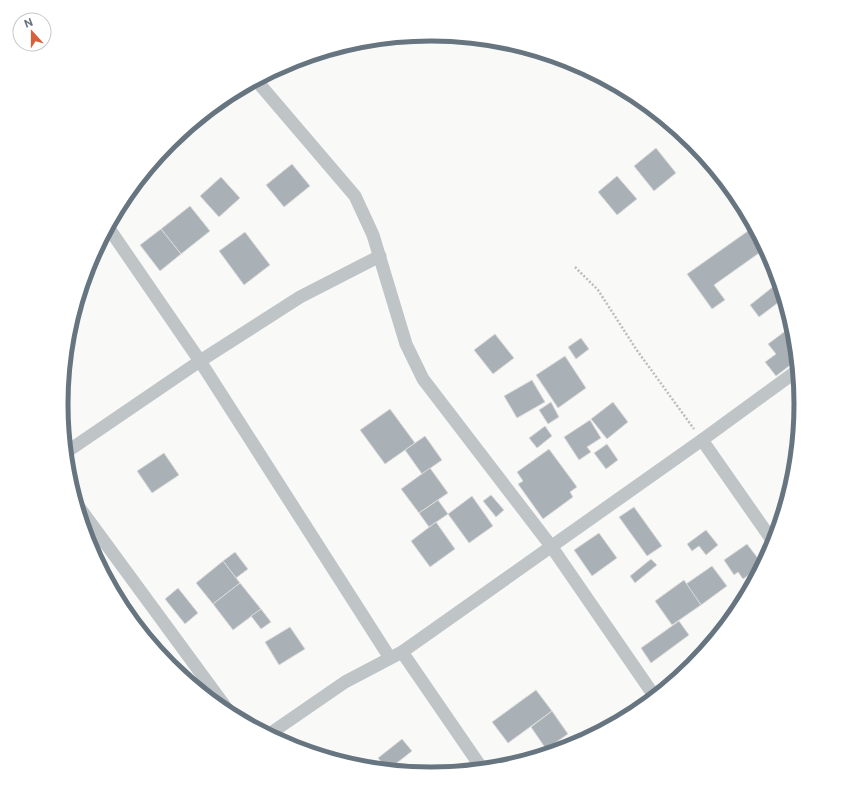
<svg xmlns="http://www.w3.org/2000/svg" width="862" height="809" viewBox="0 0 862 809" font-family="Commissioner,sans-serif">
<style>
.building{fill:#a9b0b6;stroke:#dbdbda}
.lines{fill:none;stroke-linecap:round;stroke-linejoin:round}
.path{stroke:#babdc0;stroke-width:2.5;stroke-dasharray:2 2;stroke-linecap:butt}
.minor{stroke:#bfc4c7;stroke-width:13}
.rim{fill:none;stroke:#667580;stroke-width:5}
</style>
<rect width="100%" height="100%" fill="#f9f9f8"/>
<g class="building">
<polygon points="213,106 215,110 199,118"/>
<polygon points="656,148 676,173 654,191 634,166"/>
<polygon points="292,164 310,186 284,207 266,185"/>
<polygon points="617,176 637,199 617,215 598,192"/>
<polygon points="221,177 240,198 219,217 200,196"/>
<polygon points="190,206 210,231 181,254 161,229"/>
<polygon points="161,229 181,254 160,271 140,245"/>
<polygon points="748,231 762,251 714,285 725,300 712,309 687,274"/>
<polygon points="245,232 270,265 244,285 219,251"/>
<polygon points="91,259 95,264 86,271 89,263"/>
<polygon points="774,286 783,299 759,317 750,305"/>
<polygon points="792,326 794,332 797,360 776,376 765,362 776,354 768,344"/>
<polygon points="495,334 514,358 493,374 474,350"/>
<polygon points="581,338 589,349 576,359 568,347"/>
<polygon points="565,356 586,388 558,408 536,375"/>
<polygon points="532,380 545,402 517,418 504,396"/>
<polygon points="551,402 559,417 548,424 539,410"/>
<polygon points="613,402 628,422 607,439 591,419"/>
<polygon points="390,409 415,443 385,464 360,430"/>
<polygon points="590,420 601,438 587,447 591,452 579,460 564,437"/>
<polygon points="545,426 552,436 537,448 529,438"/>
<polygon points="425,436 442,460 422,474 405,450"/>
<polygon points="607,444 618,460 606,469 594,453"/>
<polygon points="549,449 577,487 570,492 573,497 543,519 518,484 523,481 517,472"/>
<polygon points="164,453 179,475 152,493 137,471"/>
<polygon points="430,468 448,493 419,513 401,489"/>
<polygon points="491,495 504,510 496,517 483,501"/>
<polygon points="472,496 493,526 469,543 448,514"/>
<polygon points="438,500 448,514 429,527 419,513"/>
<polygon points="634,507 662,546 647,556 619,517"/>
<polygon points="436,522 455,549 430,567 411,541"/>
<polygon points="706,530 718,545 706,555 699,546 692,551 687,544"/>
<polygon points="599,533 617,558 592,576 574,550"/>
<polygon points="747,544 763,565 743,579 738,572 734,575 724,560"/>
<polygon points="235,552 248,569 236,578 223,561"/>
<polygon points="651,559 657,565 635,583 630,576"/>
<polygon points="223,561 240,583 213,604 196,583"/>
<polygon points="712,566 727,586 701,605 686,584"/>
<polygon points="684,580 701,605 672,625 655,601"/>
<polygon points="240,583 261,609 233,630 213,604"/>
<polygon points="178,588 198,613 185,624 165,599"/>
<polygon points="261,609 271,622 261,629 251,616"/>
<polygon points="679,621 689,635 651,663 641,648"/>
<polygon points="290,627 305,649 279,665 265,642"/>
<polygon points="721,632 702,656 697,649"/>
<polygon points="536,690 552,711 508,743 492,722"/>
<polygon points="552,711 568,734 546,749 531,727"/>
<polygon points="402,739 412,751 388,770 378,758"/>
</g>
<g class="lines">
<polyline class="path" points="575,267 598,290 636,349 694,429"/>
<g class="minor">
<polyline points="256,80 355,196 373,235 406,344 423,379 551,546 655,697"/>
<polyline points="108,227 200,361 390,658"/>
<polyline points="702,440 774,543"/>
<polyline points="65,453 200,361 300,297 380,256"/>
<polyline points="76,503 233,717"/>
<polyline points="402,652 483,770"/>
<polyline points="268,735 345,682 402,652 702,440 798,370"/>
</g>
</g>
<path d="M0 0H862V809H0ZM68 404a363 363 0 1 1 726 0a363 363 0 1 1-726 0Z" fill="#fff" fill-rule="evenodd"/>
<path class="rim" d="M68 404a363 363 0 1 1 726 0a363 363 0 1 1-726 0Z"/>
<g transform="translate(32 32) rotate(339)"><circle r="19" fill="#ffffff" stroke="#c2c8cc"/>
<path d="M0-3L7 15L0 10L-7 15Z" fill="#d7603a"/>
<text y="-6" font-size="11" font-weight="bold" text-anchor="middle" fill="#667580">N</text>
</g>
</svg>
